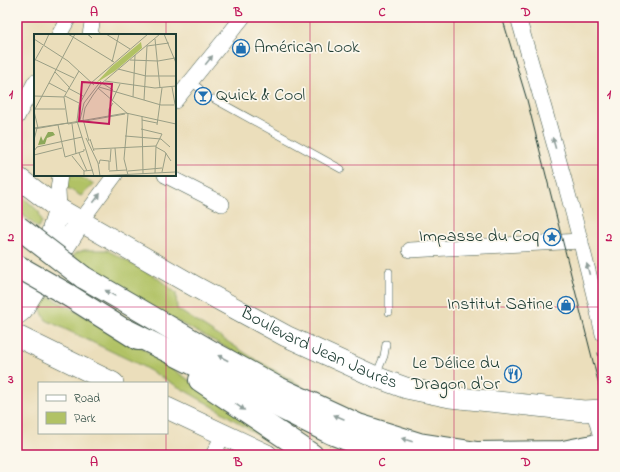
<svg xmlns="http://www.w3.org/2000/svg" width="620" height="472" viewBox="0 0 620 472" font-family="'Indie Flower',sans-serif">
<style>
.green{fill:#b1c265;stroke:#68804c}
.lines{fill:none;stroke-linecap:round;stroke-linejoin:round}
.secondary-tunnel{stroke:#c2bea0;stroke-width:21;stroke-dasharray:21 10;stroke-linecap:butt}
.lane-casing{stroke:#3e5548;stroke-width:8}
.street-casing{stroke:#3e5548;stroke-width:16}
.secondary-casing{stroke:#3e5548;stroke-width:22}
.primary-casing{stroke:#3e5548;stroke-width:24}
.lane{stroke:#fff;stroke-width:7}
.street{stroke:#fff;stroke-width:15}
.secondary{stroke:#fff;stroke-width:21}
.primary{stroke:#fff;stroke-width:22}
.tram{stroke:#1f3d34;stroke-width:1}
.primary-bridge-casing{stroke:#3e5548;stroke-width:24;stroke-linecap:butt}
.primary-bridge{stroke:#fff;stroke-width:22}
.oneway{fill:#8f9e9a}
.grid{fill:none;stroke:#c2185b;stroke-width:1;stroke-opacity:0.55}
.labels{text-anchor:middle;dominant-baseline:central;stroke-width:3.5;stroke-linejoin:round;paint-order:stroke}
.poi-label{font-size:18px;fill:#1f3d34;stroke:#fbf7ec;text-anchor:end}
.street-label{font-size:18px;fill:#1f3d34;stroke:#fbf7ec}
.inset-road{fill:none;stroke:#999e85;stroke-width:1}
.view{fill:#c2185b;fill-opacity:0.15;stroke:#c2185b;stroke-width:2}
.inset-edge{fill:none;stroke:#1f3d34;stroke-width:2}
.neatline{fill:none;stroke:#c2185b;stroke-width:1.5}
.grid-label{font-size:13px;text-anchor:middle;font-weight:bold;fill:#c2185b}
</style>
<rect width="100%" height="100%" fill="#fbf7ec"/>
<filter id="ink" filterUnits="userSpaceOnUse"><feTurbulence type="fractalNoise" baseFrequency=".025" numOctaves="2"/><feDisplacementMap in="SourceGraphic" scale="8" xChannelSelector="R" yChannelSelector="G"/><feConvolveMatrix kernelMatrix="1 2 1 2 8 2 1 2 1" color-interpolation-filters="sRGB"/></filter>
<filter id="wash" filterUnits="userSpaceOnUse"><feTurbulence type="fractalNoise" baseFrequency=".012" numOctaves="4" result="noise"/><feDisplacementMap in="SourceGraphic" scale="16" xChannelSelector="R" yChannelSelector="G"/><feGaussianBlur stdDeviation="0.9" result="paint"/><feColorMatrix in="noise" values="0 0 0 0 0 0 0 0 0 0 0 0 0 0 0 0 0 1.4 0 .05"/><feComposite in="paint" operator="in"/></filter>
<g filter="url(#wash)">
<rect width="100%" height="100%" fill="#ebdebb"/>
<g class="green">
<polygon points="68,175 76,175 94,184 81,196 66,187"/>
<polygon points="17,191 39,212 42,222 38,228 17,210"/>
<polygon points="84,250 107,250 156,277 176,293 177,309 253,358 302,386 301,387 133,298 74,258 74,254"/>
<path d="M47,298H52L139,346L299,455H289L217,409L140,365L46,320C42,313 39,308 42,300Z"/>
</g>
</g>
<g filter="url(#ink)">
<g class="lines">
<polyline class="secondary-tunnel" points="21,279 50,238"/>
<g class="lane-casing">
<g id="lane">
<polyline points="191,82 199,88"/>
<polyline points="214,99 341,169"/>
<polyline points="389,272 389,312"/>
<polyline points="376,375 384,356 386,344"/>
</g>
</g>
<g class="street-casing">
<g id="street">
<path d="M518,17C548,122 579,227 603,334"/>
<polyline points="59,35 69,17"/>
<polyline points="90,35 93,17"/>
<polyline points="175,101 243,17"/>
<polyline points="17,117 35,82"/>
<polyline points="165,175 222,204"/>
<polyline points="59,209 58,190 60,175"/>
<polyline points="80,222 115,175"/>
<polyline points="410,250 581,241"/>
<polyline points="213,455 223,435"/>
</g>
</g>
<g class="secondary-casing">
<g id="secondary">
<path id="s1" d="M17,177L59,209L194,286L286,336L376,377L406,388L450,397L584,411L603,410"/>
<polyline points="50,238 59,209"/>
<polyline points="64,247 80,222"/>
<polyline points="17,285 21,279"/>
<polyline points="17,314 22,310 35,289"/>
<polyline points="17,336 113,383"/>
<polyline points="167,408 267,455"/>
<polyline points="597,411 603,433"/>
</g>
</g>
<g class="primary-casing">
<g id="primary">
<polyline points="83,277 217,355 276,387 358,425 419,444 477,453 563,452 598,445"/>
<polyline points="68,295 138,339"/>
<polyline points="126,330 331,433 362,445 397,455"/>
<polyline points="200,380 312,455"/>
</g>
</g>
<use href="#lane" class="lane"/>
<use href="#street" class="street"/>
<use href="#secondary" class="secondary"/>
<use href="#primary" class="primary"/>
<g class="tram">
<polyline points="502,17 527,100 603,401"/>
<polyline points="598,353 603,374"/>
</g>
<g class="primary-bridge-casing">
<g id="primary-bridge">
<polyline points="18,227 83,277"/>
<polyline points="17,266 68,295"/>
</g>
</g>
<use href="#primary-bridge" class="primary-bridge"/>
</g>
<defs><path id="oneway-solid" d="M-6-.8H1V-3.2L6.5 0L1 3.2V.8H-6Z"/></defs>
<g class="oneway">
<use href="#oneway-solid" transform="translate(209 60) rotate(-51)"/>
<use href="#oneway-solid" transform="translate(554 143) rotate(-106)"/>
<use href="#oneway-solid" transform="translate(97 198) rotate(-53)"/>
<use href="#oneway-solid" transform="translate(588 269) rotate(-104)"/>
<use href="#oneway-solid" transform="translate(110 293) rotate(-150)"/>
<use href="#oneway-solid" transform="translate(223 358) rotate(-152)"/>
<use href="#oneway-solid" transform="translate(240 407) rotate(34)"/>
<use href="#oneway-solid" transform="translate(339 417) rotate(-157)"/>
<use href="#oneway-solid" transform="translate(407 440) rotate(-163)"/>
</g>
</g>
<path class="grid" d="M166,17V35M310,17V455M454,17V455M17,165H35M175,165H603M166,175V383M17,307H603M166,433V455"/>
<defs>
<g id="shop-ring" transform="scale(0.9)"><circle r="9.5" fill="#fbf7ec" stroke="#1f6fb2" stroke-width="1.5"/><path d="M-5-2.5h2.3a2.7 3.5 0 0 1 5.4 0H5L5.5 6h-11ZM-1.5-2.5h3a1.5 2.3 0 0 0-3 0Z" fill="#1f6fb2"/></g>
<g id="bar-ring" transform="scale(0.9)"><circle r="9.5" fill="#fbf7ec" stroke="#1f6fb2" stroke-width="1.5"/><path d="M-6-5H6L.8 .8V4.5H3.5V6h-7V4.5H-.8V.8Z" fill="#1f6fb2"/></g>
<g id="sight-ring" transform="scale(0.9)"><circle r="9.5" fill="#fbf7ec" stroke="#1f6fb2" stroke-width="1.5"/><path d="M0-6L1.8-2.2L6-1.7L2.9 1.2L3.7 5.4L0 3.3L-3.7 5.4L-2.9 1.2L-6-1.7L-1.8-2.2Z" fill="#1f6fb2"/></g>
<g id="restaurant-ring" transform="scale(0.9)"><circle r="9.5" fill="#fbf7ec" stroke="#1f6fb2" stroke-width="1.5"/><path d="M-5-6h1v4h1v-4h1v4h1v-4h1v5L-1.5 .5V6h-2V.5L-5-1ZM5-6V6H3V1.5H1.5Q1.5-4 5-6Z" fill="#1f6fb2"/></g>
</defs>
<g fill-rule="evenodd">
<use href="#shop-ring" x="241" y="48"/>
<use href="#bar-ring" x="203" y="96"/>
<use href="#sight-ring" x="552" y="237"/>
<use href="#shop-ring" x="566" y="305"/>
<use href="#restaurant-ring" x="513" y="374"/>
</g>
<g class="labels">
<g class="poi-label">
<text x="254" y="48" text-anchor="start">Américan Look</text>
<text x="216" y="96" text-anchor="start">Quick &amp; Cool</text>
<text x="539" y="237">Impasse du Coq</text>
<text x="553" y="305">Institut Satine</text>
<text x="500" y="364">Le Délice du<tspan x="500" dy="21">Dragon d'Or</tspan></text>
</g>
<g class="street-label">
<text stroke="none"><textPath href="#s1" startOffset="348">Boulevard Jean Jaurès</textPath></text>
</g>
</g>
<g transform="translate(34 34)">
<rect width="142" height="142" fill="#ebdebb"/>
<path d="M107,8L108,14L81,37L62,49L77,33Z" fill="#b1c265"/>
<path d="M14,98H19L21,101L13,104L11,110L4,111L7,102L9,107Z" fill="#8ca85a"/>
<path class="inset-road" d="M34,0L80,28M53,0L58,4L54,0M72,0L96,15M130,0L142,29M0,5L34,27L60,51M121,5L126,54M10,11L15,0M113,12L135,9M0,25L40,44M96,26L124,27L141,24M0,28L9,12M78,28L85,0M84,35L112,42H142M45,37L30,63L34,90L91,80M21,38L35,53M71,47L121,54L142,52M15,49L32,58M68,49L79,56M65,53L127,71H140M138,53L142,76M34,54L49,62M64,54L94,80L90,125L94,141M0,62L30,63M31,62L45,69M99,63L101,21M110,66L113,12M78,67L86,50M0,75H31M0,77L41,0M0,77L4,94M108,82L109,140M75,83V75L79,69M46,86L50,69L67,47M108,86L123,89M38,90L42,120M24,91L31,123L50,117V115M123,91L128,54M0,94L34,89M0,95L92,79L142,90M107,95L128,100L122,112L121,139M91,102L127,105L136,113M52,104L64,129L66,142M56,105L60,117M0,106L3,94M55,107L49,85L51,74L59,61L68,49L126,0M122,113L131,118L137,127M81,114L83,137M60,115L122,112M0,117L3,113L48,103M45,119L53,137M0,121L28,114M38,122L50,137M76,128L77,115M65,130L66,126L75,127V136M75,137L93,136M94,137L128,134M128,138L132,119M50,142V137L59,136M60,142L43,87L45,71L57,49L114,0M63,142L141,138"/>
<path class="view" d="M48,48L78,50L75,90L45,87Z"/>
<rect width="142" height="142" class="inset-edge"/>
</g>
<rect width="620" height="472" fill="none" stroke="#fbf7ec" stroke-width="44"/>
<rect x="38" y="382" width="130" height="52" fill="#fbf7ec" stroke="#a3ada2"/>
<rect x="46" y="395" width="20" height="6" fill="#ffffff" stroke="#a3ada2"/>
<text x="74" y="402" font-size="12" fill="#1f3d34">Road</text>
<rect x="46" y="412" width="20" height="12" fill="#b1c265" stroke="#a3ada2"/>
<text x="74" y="422" font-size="12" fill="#1f3d34">Park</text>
<rect x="22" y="22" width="576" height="428" class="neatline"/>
<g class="grid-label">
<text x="94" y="16">A</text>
<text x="238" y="16">B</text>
<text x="382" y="16">C</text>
<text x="526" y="16">D</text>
<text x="11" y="98">1</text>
<text x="609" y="98">1</text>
<text x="11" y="241">2</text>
<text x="609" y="241">2</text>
<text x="11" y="383">3</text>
<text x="609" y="383">3</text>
<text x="94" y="466">A</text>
<text x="238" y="466">B</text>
<text x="382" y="466">C</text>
<text x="526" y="466">D</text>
</g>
</svg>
